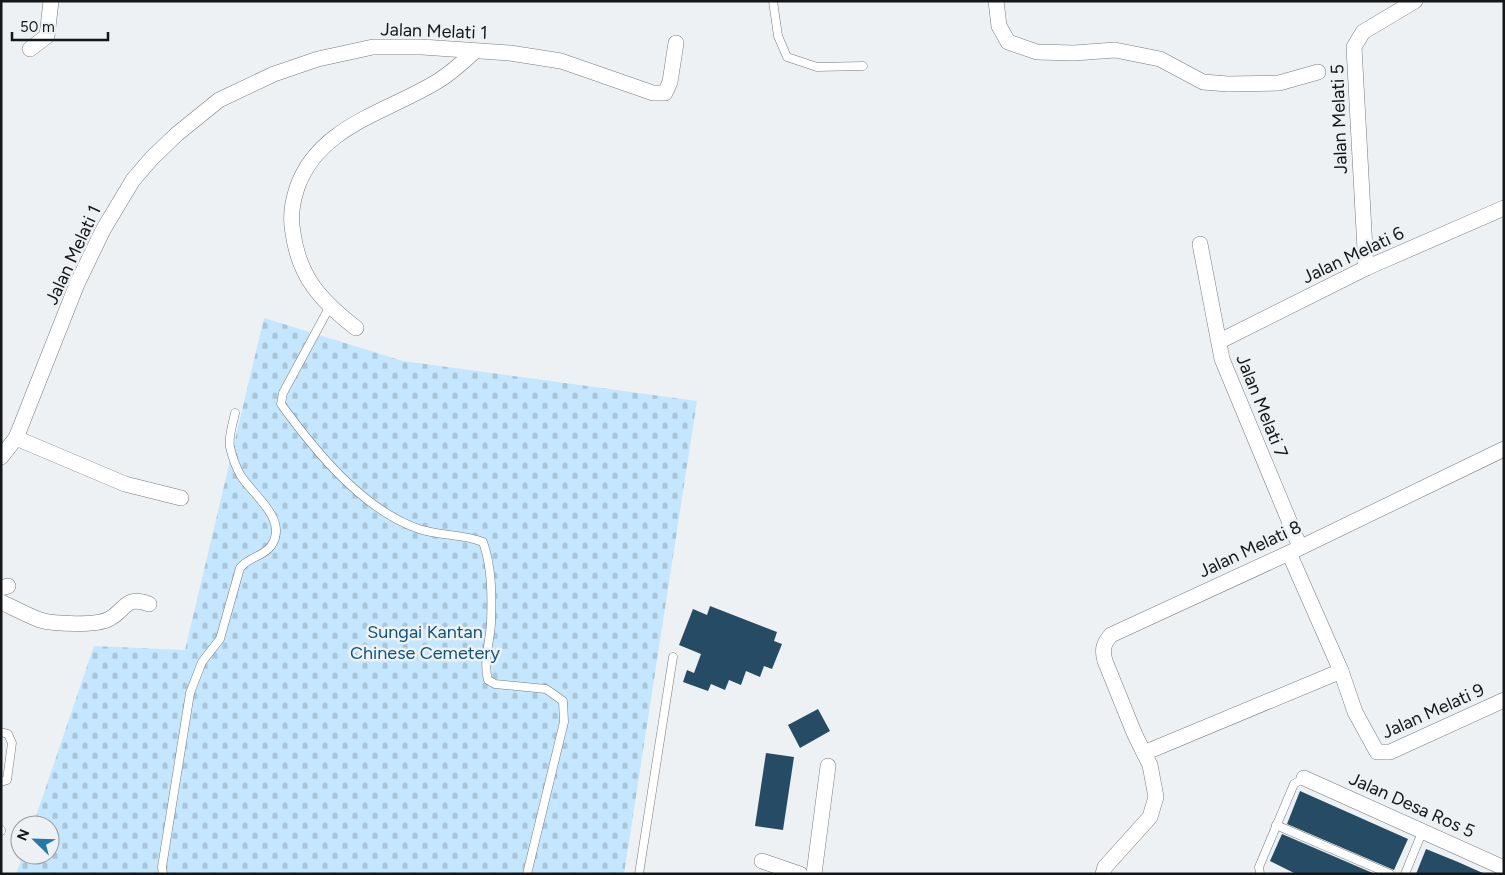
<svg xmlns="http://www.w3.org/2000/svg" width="1505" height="875" viewBox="0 0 1505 875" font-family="Figtree,sans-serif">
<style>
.cemetery{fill:url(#cemetery-stones)}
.building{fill:#264c65}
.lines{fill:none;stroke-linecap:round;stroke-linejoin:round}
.lane-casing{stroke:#787b7e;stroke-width:9}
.street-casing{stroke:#787b7e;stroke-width:16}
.lane{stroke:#fff;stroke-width:8}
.street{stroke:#fff;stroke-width:15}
.labels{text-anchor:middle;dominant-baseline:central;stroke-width:5;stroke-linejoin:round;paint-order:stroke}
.street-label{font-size:18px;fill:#151617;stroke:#edf1f3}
.park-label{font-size:18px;fill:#10557c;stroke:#edf1f3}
</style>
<defs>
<pattern id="cemetery-stones" width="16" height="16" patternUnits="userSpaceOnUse" patternTransform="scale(1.25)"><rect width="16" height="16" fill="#c4e6ff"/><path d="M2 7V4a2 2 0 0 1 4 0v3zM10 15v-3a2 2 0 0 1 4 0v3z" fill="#a8c5da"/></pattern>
</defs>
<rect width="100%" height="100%" fill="#edf1f3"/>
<polygon class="cemetery" points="264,318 403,361 697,401 624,874 16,874 23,855 50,855 50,825 33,825 94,646 185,650"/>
<g class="building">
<polygon points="710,606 777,632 774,641 782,644 772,669 764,666 760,677 746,671 741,685 729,680 725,690 711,684 708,691 683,682 687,670 694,673 701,654 679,645 693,609 707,615"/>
<polygon points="818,709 830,731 800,748 788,725"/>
<polygon points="766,753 794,757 783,830 755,826"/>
<polygon points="1300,791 1408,839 1394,870 1287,824"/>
<polygon points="1282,834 1375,874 1296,874 1270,861"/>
<polygon points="1426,849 1458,862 1485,874 1416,874"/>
</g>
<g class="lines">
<g class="lane-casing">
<g id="lane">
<polyline points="773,1 778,36 787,57 817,67 863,66"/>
<path d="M330,306L283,393L281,404C315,451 363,510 419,529C440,536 463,534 483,542C492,567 492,596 491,623C490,641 483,662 488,680L495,684L546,689L563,701L564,722L527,874"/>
<polyline points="1,732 8,734 12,743 7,780 1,782"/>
<polyline points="1276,825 1390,874"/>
<polyline points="1,830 1,831"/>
<path d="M163,874L162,867L190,693L202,662L220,639L240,568C248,557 263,557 271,546C289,520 254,496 241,476C237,469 232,456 230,447C228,436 233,424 235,413"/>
<polyline points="639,874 673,657"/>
<polyline points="1260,874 1259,867 1294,784 1304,778"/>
<polyline points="1405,874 1423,830"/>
</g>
</g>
<g class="street-casing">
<g id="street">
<polyline points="996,1 999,26 1008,42 1037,52 1074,53 1115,50 1160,59 1203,82 1228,84 1279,83 1318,72"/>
<polyline points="30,49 47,36 51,1"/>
<polyline points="1200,244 1222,359 1300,547"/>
<polyline points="1366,268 1354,47 1363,32 1415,1"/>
<path d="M356,328C321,301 299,277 293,233C290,218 292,203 297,188C318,126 388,112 438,81C451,73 462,63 474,52"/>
<polyline points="1220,341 1366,268 1504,208"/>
<polyline points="16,438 125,484 181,498"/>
<polyline points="1,457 16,438 77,284 103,230 133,180 152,158 177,134 219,100 274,74 318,59 373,47 422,47 510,53 561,61 653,93 665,93 670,82 676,43"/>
<polyline points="1289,553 1341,671 1355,712 1377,752 1390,752 1504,700"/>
<polyline points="1,588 8,586"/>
<path d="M1,602C14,608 27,615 40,620C54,624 96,626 109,619C126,610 125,595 149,604"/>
<polyline points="1144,753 1341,671"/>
<polyline points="1304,778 1504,868"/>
<polyline points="762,861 800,874"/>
<polyline points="814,874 828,766"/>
<path d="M1103,874L1105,867L1150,817L1156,797L1150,765L1135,735L1105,661C1102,650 1103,644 1111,635L1289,553L1504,449"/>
</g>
</g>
<use href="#lane" class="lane"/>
<use href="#street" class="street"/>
</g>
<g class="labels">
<g class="street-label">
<text transform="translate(434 31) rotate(2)">Jalan Melati 1</text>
<text transform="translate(1339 119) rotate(-92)">Jalan Melati 5</text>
<text transform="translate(73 255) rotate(-65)">Jalan Melati 1</text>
<text transform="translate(1353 255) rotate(-25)">Jalan Melati 6</text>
<text transform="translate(1262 406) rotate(68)">Jalan Melati 7</text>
<text transform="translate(1250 549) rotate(-25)">Jalan Melati 8</text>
<text transform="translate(1433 711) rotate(-24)">Jalan Melati 9</text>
<text transform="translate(1412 805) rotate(24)">Jalan Desa Ros 5</text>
</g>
<g class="park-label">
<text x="425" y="632">Sungai Kantan<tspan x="425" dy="21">Chinese Cemetery</tspan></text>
</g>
</g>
<rect width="1505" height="875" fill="none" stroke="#151617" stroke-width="5"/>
<g transform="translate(35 840) rotate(293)"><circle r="24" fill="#edf1f3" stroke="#97999b"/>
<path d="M0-4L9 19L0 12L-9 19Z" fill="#2578a9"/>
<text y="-8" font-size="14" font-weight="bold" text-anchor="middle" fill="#151617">N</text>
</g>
<path d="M12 32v8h96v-8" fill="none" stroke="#151617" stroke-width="2.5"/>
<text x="20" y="32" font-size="15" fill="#151617" stroke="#edf1f3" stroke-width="4" paint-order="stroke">50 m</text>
</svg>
